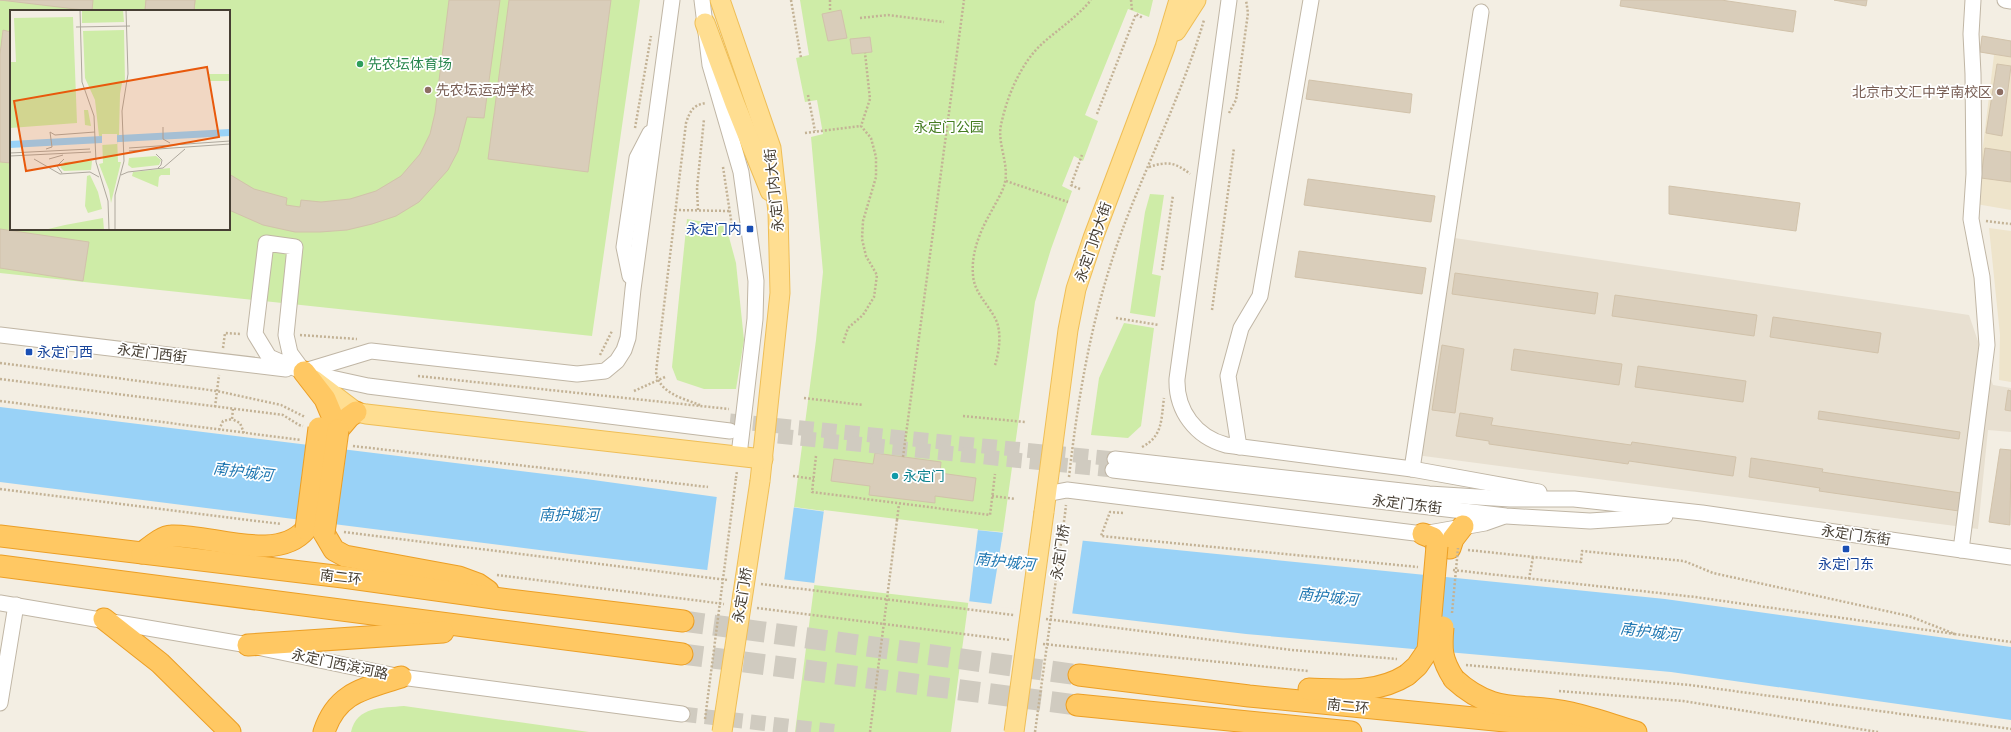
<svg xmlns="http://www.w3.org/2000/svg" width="2011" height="732" viewBox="0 0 2011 732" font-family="Jost,'Noto Sans SC',sans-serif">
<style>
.residential{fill:#e8e0d1}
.education{fill:#eee4cb}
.green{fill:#ceeca7;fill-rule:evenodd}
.water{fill:#99d2f7}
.pier{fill:#f3eee3}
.building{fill:#d9cdba;stroke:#d1c2aa}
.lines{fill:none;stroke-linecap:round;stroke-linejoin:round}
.minor-tunnel{stroke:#d0cbc0;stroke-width:15;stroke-dasharray:15 8;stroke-linecap:butt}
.highway-tunnel{stroke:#d0cbc0;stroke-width:21;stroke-dasharray:21 10;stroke-linecap:butt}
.minor-casing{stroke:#c0b6a5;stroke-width:17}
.major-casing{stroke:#efbe56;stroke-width:21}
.highway-casing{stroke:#ec9f25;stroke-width:23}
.path{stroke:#c3b295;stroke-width:2.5;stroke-dasharray:2 2;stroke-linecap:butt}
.minor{stroke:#fff;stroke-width:15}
.major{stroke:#ffde91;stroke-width:19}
.highway{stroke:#ffc863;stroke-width:21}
.major-bridge-casing{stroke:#efbe56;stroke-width:21;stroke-linecap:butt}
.highway-bridge-casing{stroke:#ec9f25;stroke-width:23;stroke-linecap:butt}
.path-bridge{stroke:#c3b295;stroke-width:2.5;stroke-dasharray:2 2;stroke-linecap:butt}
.major-bridge{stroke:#ffde91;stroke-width:19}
.highway-bridge{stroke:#ffc863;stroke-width:21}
.leisure-dot{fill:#2e9e5b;stroke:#fff;stroke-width:1.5}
.education-dot{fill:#8d6e63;stroke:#fff;stroke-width:1.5}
.transit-dot{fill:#1a4fb4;stroke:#fff;stroke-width:1.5}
.culture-dot{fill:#0f9aa8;stroke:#fff;stroke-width:1.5}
.labels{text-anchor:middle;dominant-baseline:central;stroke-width:3.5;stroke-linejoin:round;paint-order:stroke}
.leisure-label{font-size:14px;fill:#27864d;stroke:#fff;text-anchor:start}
.education-label{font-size:14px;fill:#785e54;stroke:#fff;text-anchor:start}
.park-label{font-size:14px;fill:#457d21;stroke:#fff}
.street-label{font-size:14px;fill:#463e33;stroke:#fff}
.transit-label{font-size:14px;fill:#164399;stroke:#fff;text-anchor:end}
.culture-label{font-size:14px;fill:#0d838f;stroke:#fff;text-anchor:start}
.water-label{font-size:15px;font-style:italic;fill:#2178b2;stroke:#fff}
.inset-road{fill:none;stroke:#aea89d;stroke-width:1}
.view{fill:#e8590c;fill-opacity:0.15;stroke:#e8590c;stroke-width:2}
.inset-edge{fill:none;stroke:#463e33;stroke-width:2}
</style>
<rect width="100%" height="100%" fill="#f3eee3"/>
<polygon class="residential" points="1448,237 1969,315 1993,385 2011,388 2011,432 1988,430 1978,529 1416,455"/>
<g class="education">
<polygon points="1982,36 2011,41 2011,210 1976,204 1994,55 1980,52"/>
<polygon points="1989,228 2011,231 2011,382 1999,380 2000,335"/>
</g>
<g class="green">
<path d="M0,0H640L592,336L0,273ZM11,11H229V229H11Z"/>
<polygon points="800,0 1153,0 1149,17 1128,9 1085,115 1098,121 1083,161 1074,156 1062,186 1072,191 1051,249 1035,302 1003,532 978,530 951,732 795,732 824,511 794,507 816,340 823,272 811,137 823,134 817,100 805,102 796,58 809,55"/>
<polygon points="1150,194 1164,195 1152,274 1161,276 1155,317 1130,313 1145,212"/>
<polygon points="687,219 726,226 736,263 744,340 736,389 704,389 677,380 672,367"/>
<polygon points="1124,323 1154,328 1141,426 1128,438 1091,435 1099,378"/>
<path d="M404,706L589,732H351C357,706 382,708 404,706Z"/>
</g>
<polygon class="water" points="0,407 586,479 907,523 1665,599 2011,647 2011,720 1671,672 1246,634 571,554 0,482"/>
<g class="pier">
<polygon points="717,495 794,506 784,581 707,572"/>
<polygon points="824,510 978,529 969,603 814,585"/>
<polygon points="1003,532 1083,539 1072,615 991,606"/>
</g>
<g class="building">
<polygon points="0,0 93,0 92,11"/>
<polygon points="146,0 195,0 194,11 145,11"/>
<polygon points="146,0 195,0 194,11 145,11"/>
<polygon points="449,0 500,0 484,118 467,117 458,151 448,170 419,202 396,216 372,224 347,230 320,232 295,232 263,225 229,210 229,174 254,189 287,198 286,205 300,207 301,200 321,202 350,199 376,191 401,176 420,154 430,134 435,113"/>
<polygon points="509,0 611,0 588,172 488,159"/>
<polygon points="1621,0 1721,0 1796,11 1793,32 1620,6"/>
<polygon points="1834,0 1867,0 1866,6"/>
<polygon points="841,10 847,38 828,41 822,14"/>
<polygon points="3,30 11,32 11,163 0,162 0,54"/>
<polygon points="1982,36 2011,41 2011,57 1980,52"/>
<polygon points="870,37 872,52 852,54 850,39"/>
<polygon points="1997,64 2011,66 2002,136 1986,133"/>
<polygon points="1309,80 1412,94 1410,113 1306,99"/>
<polygon points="1985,148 2011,152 2011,182 1981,178"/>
<polygon points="1308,179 1435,196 1431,222 1304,205"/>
<polygon points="1669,186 1800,203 1796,231 1669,214"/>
<polygon points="0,229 89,242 83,281 0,268"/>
<polygon points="1299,251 1426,268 1422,294 1295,277"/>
<polygon points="1455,273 1598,293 1595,314 1452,294"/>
<polygon points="1615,295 1757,315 1754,336 1612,316"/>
<polygon points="1773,317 1881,333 1878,353 1770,337"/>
<polygon points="1442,345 1464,349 1455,413 1432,410"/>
<polygon points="1514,349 1622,364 1619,385 1511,370"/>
<polygon points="1638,366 1746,381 1743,402 1635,387"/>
<polygon points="2008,390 2011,391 2011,411 2005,410"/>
<polygon points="1819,411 1960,432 1959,439 1818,419"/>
<polygon points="1460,413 1493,418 1491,425 1631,445 1632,442 1736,457 1733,476 1629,461 1628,464 1489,444 1489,441 1456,436"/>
<polygon points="2000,449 2011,450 2010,525 1989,522"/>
<polygon points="875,453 941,462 940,473 976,478 973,501 935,496 935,503 869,495 870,486 831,481 834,459 873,464"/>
<polygon points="1751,458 1823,469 1822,472 1961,493 1959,511 1819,491 1820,488 1749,477"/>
</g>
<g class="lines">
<g class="minor-tunnel">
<polyline points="730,421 1115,459"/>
<polyline points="778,436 1113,470"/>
<polyline points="682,714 838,732"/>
</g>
<g class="highway-tunnel">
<polyline points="683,621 1079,675"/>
<polyline points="682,654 1077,705"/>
</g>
<g class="minor-casing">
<g id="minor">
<polyline points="702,0 710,65 741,172 756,281 755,319 739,455"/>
<path d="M1229,0L1177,379C1176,411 1196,437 1226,445L1412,469L1539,492"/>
<polyline points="2005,0 2011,1"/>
<polyline points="630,276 624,247 637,158 650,133"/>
<polyline points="0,335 286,369"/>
<polyline points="305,371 371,351 577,374 605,371 617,361 624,350 628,338 633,289 672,0"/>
<polyline points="304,372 290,353 286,335 295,247 266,243 255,334 269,357 304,372 368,386 730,431"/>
<polyline points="1239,447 1228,376 1241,328 1260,296 1311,0"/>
<polyline points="1115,459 1429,494 1510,499 1574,499 1702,513 2011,557"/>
<polyline points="1412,469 1481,12"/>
<polyline points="1113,470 1506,516 1590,521 1665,516"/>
<polyline points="1046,494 1067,490 1423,534 1485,523 1502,517"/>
<polyline points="1961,550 1987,345 1982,277 1971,219 1974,174 1973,74 1971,34 1973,0"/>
<polyline points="0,603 248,645 401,677 682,714"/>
<polyline points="0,703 16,605"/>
</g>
</g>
<g class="major-casing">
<g id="major">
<polyline points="720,0 771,148 778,212 780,293 760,481"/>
<polyline points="705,23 735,104 770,191"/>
<polyline points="1176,31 1196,0"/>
<polyline points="314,380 356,412 366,414 763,459"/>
<polyline points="1044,512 1068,330 1076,289 1093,238 1165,47 1179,0"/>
</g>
</g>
<g class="highway-casing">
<g id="highway">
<polyline points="304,372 325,399 338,430"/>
<polyline points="338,430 349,417 356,412"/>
<polyline points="324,533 334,550 345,556 459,577 478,584 488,591"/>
<polyline points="1423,534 1433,538 1437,546"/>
<polyline points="0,536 343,577 501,599 683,621"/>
<polyline points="1450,548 1453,539 1463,526"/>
<path d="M142,553C149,548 162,536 171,536C210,534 277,564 306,529"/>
<polyline points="0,566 682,654"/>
<polyline points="104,619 160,663 230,732"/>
<polyline points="248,645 443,632"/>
<polyline points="1079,675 1249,696 1617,732"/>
<path d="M1454,679C1495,717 1523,702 1571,713C1593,718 1615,726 1636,732"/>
<path d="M1309,689C1343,690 1377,694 1407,675"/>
<polyline points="1077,705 1351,732"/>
<path d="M324,732C337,692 364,689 401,677"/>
</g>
</g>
<g class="path">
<polyline points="791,0 801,58"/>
<polyline points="830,0 830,12"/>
<polyline points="1131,0 1132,10"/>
<polyline points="860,18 888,15 944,22"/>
<polyline points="808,95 815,131"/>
<polyline points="1229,113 1236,100 1248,13 1246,0"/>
<polyline points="1097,114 1136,14 1143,18"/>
<polyline points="635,128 651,36"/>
<polyline points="805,133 861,126"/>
<polyline points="723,167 733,233"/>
<path d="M1149,167C1167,161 1175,162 1190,174"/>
<polyline points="1006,181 1068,202"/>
<polyline points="1080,189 1071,185 1082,155"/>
<polyline points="675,210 729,211"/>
<polyline points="698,210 697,188 704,119"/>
<polyline points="1986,221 2011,224"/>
<polyline points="1162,270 1173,195"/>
<polyline points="1212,310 1234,148"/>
<polyline points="1116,318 1159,325"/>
<polyline points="300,335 357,339"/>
<polyline points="843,343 848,328 863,315 874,297 877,275 866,256 862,239 863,221 876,177 876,157 871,138 861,126 870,99 865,53"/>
<polyline points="223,348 225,333 241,334"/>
<polyline points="600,355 612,331"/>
<polyline points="0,363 217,391 281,405 305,417"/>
<path d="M995,365C999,353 1002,333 996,320C989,305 974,293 973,275C971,253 980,231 991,212C996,202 1003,192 1005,182C1009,163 997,143 1001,125C1007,96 1021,62 1044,42C1060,28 1077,17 1091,0"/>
<polyline points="418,376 729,409"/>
<polyline points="0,379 283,415 299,425 303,426"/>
<polyline points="634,391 665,377"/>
<polyline points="804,398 863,405"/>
<polyline points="0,401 301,440"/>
<path d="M700,405C682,398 659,393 656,372L686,123C690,111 693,105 706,103"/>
<polyline points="215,407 219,375"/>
<polyline points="233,409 232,419 240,423 244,433"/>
<polyline points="963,416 1025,422"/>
<polyline points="219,430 223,421 232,419"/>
<polyline points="353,446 708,487"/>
<path d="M1142,447C1163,436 1161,420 1164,398"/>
<polyline points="816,456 812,492 990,515 995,474"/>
<polyline points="903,457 964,0"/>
<polyline points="793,476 814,479"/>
<path d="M1069,477C1079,388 1094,304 1126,220C1152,153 1184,88 1204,20"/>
<polyline points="736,478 737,471"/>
<polyline points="0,489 281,524"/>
<polyline points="992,496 1015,499"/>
<polyline points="1123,513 1110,512 1101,536 1418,567"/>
<polyline points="1065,514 1066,505"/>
<polyline points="897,520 899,504"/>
<polyline points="344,532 728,580"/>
<polyline points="1468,550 1581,562 1582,551 1684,561 1713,573 1909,616 1955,634 2011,642"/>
<polyline points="1453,570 1695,597 1955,634"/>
<polyline points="497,575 724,604"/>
<polyline points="1529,579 1533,557"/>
<polyline points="761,584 1014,615"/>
<polyline points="757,608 1010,640"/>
<polyline points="1046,619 1292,650 1397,659"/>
<polyline points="1043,644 1308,671"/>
<polyline points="1466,665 1690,685 2011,729"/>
<polyline points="1559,691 1683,701 1878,732"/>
</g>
<use href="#minor" class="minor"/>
<use href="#major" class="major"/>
<use href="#highway" class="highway"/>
<g class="major-bridge-casing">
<g id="major-bridge">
<polyline points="722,732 760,481"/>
<polyline points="1014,732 1044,512"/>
</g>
</g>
<g class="highway-bridge-casing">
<g id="highway-bridge">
<polyline points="306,529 319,428"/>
<polyline points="324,533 338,430"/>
<path d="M1443,627C1441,649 1441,659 1454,679"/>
<polyline points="1407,675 1417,666 1428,650 1437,546"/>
</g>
</g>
<g class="path-bridge">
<polyline points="1452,613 1458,548"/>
<polyline points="705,719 736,478"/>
<polyline points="870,732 897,520"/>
<polyline points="1035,732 1065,514"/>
</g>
<use href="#major-bridge" class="major-bridge"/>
<use href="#highway-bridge" class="highway-bridge"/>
</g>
<circle class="leisure-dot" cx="360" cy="64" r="4"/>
<g class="education-dot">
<circle cx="428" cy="90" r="4"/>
<circle cx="2000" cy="92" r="4"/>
</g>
<g class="transit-dot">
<rect x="746" y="225" width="8" height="8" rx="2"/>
<rect x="25" y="348" width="8" height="8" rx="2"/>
<rect x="1842" y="545" width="8" height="8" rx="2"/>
</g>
<circle class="culture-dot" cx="895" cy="476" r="4"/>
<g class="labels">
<g class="leisure-label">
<text x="368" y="64">先农坛体育场</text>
</g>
<g class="education-label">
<text x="436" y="90">先农坛运动学校</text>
<text x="1992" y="92" text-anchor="end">北京市文汇中学南校区</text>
</g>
<g class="park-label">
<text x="949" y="127">永定门公园</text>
</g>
<g class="street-label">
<text transform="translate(774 190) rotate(-96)">永定门内大街</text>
<text transform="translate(1093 242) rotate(-71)">永定门内大街</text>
<text transform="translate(152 353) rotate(7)">永定门西街</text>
<text transform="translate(1407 504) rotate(7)">永定门东街</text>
<text transform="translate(1856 535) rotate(8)">永定门东街</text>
<text transform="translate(1060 552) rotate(-82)">永定门桥</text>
<text transform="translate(341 577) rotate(7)">南二环</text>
<text transform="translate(742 595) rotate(-81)">永定门桥</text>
<text transform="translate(340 664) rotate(12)">永定门西滨河路</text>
<text transform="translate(1348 706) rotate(6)">南二环</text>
</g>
<g class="transit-label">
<text x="742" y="229">永定门内</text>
<text x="37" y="352" text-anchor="start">永定门西</text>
<text x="1846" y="564" text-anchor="middle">永定门东</text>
</g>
<g class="culture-label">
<text x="903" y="476">永定门</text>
</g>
<g class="water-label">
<text transform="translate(243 472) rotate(7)">南护城河</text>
<text x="569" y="515">南护城河</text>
<text transform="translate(1005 562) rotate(6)">南护城河</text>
<text transform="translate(1328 597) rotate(6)">南护城河</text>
<text transform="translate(1650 632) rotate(7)">南护城河</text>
</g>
</g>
<g transform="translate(10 10)">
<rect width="220" height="220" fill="#f3eee3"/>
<path d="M72,0H113L114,12L72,13ZM63,7L67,113L0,118V52H6L4,8ZM114,20L115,73H112L110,84L109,125L107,126L108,152H111L101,193L99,180L89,154L93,153L92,126H89L85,90L75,68L73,21ZM199,64H219V71H200ZM74,100H78L81,116L75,115ZM146,146L151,150L149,155L122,158L118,155L119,148ZM82,151L81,160L54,161L50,157L55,152ZM160,158V165H151L149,167L148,177L122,166L123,162ZM80,165L88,182L92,199L78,203L75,196L77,166ZM93,208L94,220H34L55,215Z" fill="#ceeca7"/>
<path d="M220,119V126L0,138V131Z" fill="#99d2f7"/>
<path d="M107,124V134L92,135V124Z" fill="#f3eee3"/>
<path class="inset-road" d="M70,0L72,72L84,106L86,152M66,17L120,16M153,117V129L160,133M40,122L45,125L85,122M119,138L220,131M36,139L42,137L40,122M119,141L220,134M0,143L80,139M146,144L152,150L151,155L148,158M0,146L81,142M24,149L50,164L80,162L89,167M39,149L53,145M114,151L112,101L118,64L116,0M86,152L98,191L99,220M52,163L47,156L54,149M111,165L118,162L153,158L175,139M105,220V185L114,151"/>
<path class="view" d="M197,57L209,127L16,161L4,91Z"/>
<rect width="220" height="220" class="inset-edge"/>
</g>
</svg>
